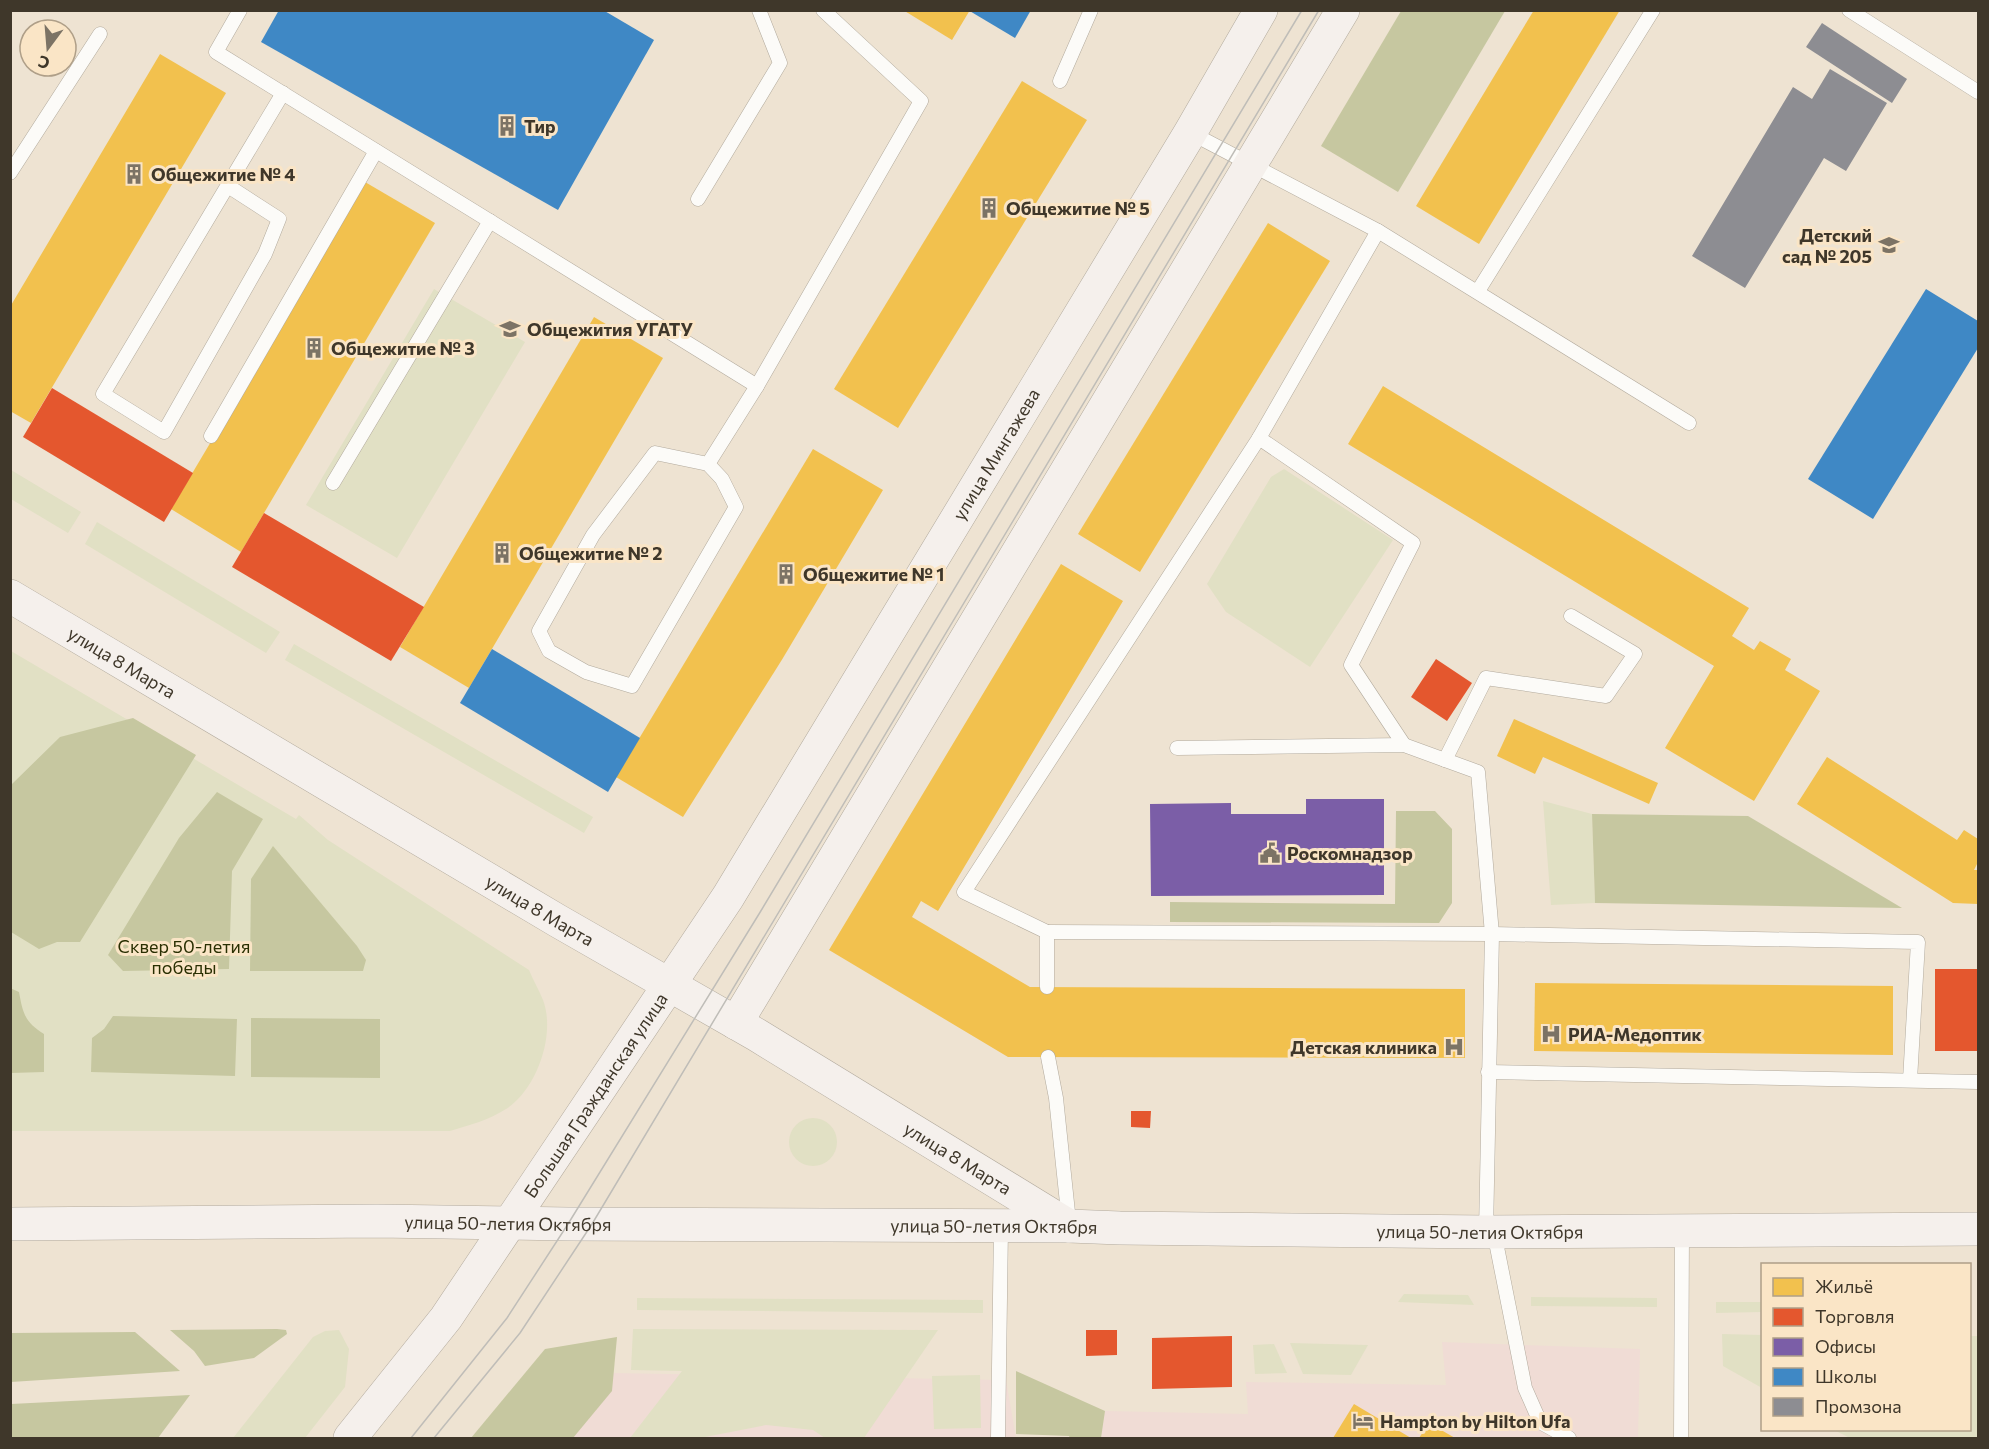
<svg xmlns="http://www.w3.org/2000/svg" width="1989" height="1449" viewBox="0 0 1989 1449" font-family="Commissioner,sans-serif">
<style>
.commercial{fill:#f0dcd5}
.green{fill:#e1e0c4}
.forest{fill:#c6c7a0}
.homes{fill:#f2c14e}
.shops{fill:#e4572e}
.offices{fill:#7b5ea7}
.schools{fill:#3f88c5}
.industry{fill:#8d8d92}
.lines{fill:none;stroke-linecap:round;stroke-linejoin:round}
.lane-casing{stroke:#b2aa9d;stroke-width:15}
.secondary-casing{stroke:#b2aa9d;stroke-width:34}
.lane{stroke:#fcfbf8;stroke-width:14}
.secondary{stroke:#f5f0ec;stroke-width:33}
.tram{stroke:#bfbdb8;stroke-width:1.5}
.labels{text-anchor:middle;dominant-baseline:central;stroke-width:6;stroke-linejoin:round;paint-order:stroke}
.poi-label{font-size:18px;font-weight:bold;fill:#3f372a;stroke:#fae5c6;text-anchor:start}
.street-label{font-size:18px;fill:#3f372a;stroke:#fae5c6}
.park-label{font-size:18px;fill:#292f02;stroke:#fae5c6}
</style>
<rect width="100%" height="100%" fill="#eee3d2"/>
<g class="commercial">
<polygon points="1442,1342 1640,1349 1638,1438 1101,1438 1105,1411 1248,1414 1246,1382 1446,1385"/>
<polygon points="613,1373 1006,1380 1016,1438 562,1438"/>
</g>
<g class="green">
<polygon points="434,289 525,342 397,558 306,505"/>
<polygon points="1284,469 1393,540 1310,667 1226,612 1207,584 1271,477"/>
<polygon points="11,470 81,512 68,533 11,499"/>
<polygon points="97,522 280,632 266,653 85,544"/>
<polygon points="294,644 593,817 584,833 285,660"/>
<path d="M11,651L296,819L299,815L328,840L529,970C533,980 539,990 543,1000C556,1034 537,1089 506,1109C489,1120 470,1125 450,1131H11Z"/>
<polygon points="1543,801 1592,814 1595,903 1551,905"/>
<circle cx="813" cy="1142" r="24"/>
<polygon points="1404,1294 1468,1295 1474,1305 1398,1302"/>
<polygon points="1531,1297 1657,1298 1657,1307 1531,1306"/>
<polygon points="637,1298 983,1300 983,1313 637,1310"/>
<polygon points="1716,1302 1762,1302 1762,1312 1716,1313"/>
<polygon points="633,1329 938,1330 864,1438 825,1438 813,1430 766,1425 700,1438 630,1438 682,1371 631,1370"/>
<polygon points="339,1330 349,1349 345,1387 305,1438 233,1438 313,1337 325,1331"/>
<polygon points="1722,1334 1762,1335 1762,1388 1723,1366"/>
<polygon points="1970,1336 1978,1336 1978,1438 1850,1438 1834,1430 1970,1430"/>
<polygon points="1290,1343 1368,1345 1351,1375 1303,1374"/>
<polygon points="1274,1344 1287,1373 1255,1374 1253,1345"/>
<polygon points="980,1375 981,1428 934,1429 932,1376"/>
</g>
<g class="forest">
<polygon points="1401,11 1505,11 1398,192 1321,146"/>
<polygon points="133,718 196,755 80,942 57,942 39,949 11,932 11,785 60,737"/>
<polygon points="217,792 263,819 232,871 229,969 123,971 108,955 179,838"/>
<polygon points="1396,811 1435,811 1452,829 1452,903 1439,923 1170,922 1170,902 1395,904"/>
<polygon points="1592,814 1748,816 1902,908 1595,903"/>
<polygon points="273,846 357,946 366,960 363,971 250,971 251,879"/>
<path d="M10,988L19,992C23,1014 25,1022 44,1034V1072L11,1073Z"/>
<polygon points="113,1016 237,1019 235,1076 91,1072 92,1038 104,1029"/>
<polygon points="251,1018 380,1019 380,1078 251,1077"/>
<polygon points="277,1329 286,1330 287,1334 254,1358 205,1366 194,1351 170,1330"/>
<polygon points="135,1332 180,1371 11,1382 11,1333"/>
<polygon points="617,1337 612,1391 573,1438 471,1438 545,1349"/>
<polygon points="1016,1371 1105,1411 1101,1438 1070,1438 1069,1436 1016,1434"/>
<polygon points="190,1395 158,1438 11,1438 11,1404"/>
</g>
<g class="homes">
<polygon points="903,10 970,10 952,40"/>
<polygon points="1534,10 1620,10 1479,244 1416,206"/>
<polygon points="160,54 226,93 31,423 10,411 10,307"/>
<polygon points="1022,81 1087,120 898,428 834,389"/>
<polygon points="365,182 435,223 241,552 171,509"/>
<polygon points="1268,223 1330,261 1140,572 1078,534"/>
<polygon points="594,317 663,358 469,688 400,647"/>
<polygon points="1383,386 1749,608 1732,636 1754,650 1760,641 1791,659 1785,670 1820,691 1754,801 1665,748 1714,666 1348,444"/>
<polygon points="813,449 883,490 783,658 683,817 616,777"/>
<polygon points="1061,564 1123,601 938,911 921,901 912,917 1030,987 1465,989 1465,1058 1008,1057 829,950"/>
<polygon points="1514,719 1658,783 1649,804 1543,757 1535,774 1497,756"/>
<polygon points="1827,757 1957,840 1964,830 1978,839 1978,862 1974,870 1978,870 1978,904 1953,903 1797,804"/>
<polygon points="1535,983 1893,986 1893,1055 1534,1051"/>
<polygon points="1354,1404 1411,1438 1333,1438"/>
<polygon points="1429,1423 1455,1438 1419,1438"/>
</g>
<g class="shops">
<polygon points="52,388 193,473 164,522 23,437"/>
<polygon points="264,513 424,607 391,661 232,567"/>
<polygon points="1436,659 1472,683 1447,721 1411,697"/>
<rect x="1935" y="969" width="43" height="82"/>
<polygon points="1131,1111 1151,1111 1150,1128 1131,1127"/>
<polygon points="1086,1330 1117,1330 1117,1355 1086,1356"/>
<polygon points="1232,1336 1232,1387 1152,1389 1152,1338"/>
</g>
<polygon class="offices" points="1306,799 1384,799 1384,895 1151,896 1150,804 1231,803 1231,814 1306,814"/>
<g class="schools">
<polygon points="279,10 603,10 654,40 558,210 261,42"/>
<polygon points="968,10 1031,10 1015,38"/>
<polygon points="1926,289 1978,321 1978,348 1873,519 1808,479"/>
<polygon points="492,649 640,738 608,792 460,703"/>
</g>
<g class="industry">
<polygon points="1822,23 1907,79 1892,103 1806,47"/>
<polygon points="1830,69 1887,103 1846,171 1824,158 1745,288 1692,256 1793,87 1812,99"/>
</g>
<g class="lines">
<g class="lane-casing">
<g id="lane">
<polyline points="240,10 216,52 757,386"/>
<polyline points="1849,10 1978,92"/>
<polyline points="1060,81 1091,10"/>
<polyline points="10,173 100,34"/>
<polyline points="228,186 279,219 265,254 164,432 103,394 283,93"/>
<polyline points="698,199 780,63 759,10"/>
<polyline points="1378,231 1689,423"/>
<polyline points="1478,291 1653,10"/>
<polyline points="211,436 376,151"/>
<polyline points="1259,438 1413,543 1351,665 1404,745"/>
<polyline points="708,464 722,479 736,507 632,686 586,672 549,651 539,631 593,535 655,453 708,464 757,386 921,101 823,10"/>
<polyline points="333,483 490,221"/>
<polyline points="1177,748 1404,745 1478,772 1492,934 1486,1232"/>
<polyline points="1445,760 1486,678 1606,696 1635,654 1571,616"/>
<polyline points="1047,932 1492,934 1918,942 1910,1080"/>
<polyline points="1047,987 1047,932 964,892 1259,438 1378,231 1191,133"/>
<polyline points="1048,1057 1056,1098 1069,1222"/>
<polyline points="1488,1072 1978,1082"/>
<polyline points="1494,1232 1525,1388 1540,1422 1569,1438"/>
<polyline points="998,1438 1001,1227"/>
<polyline points="1681,1438 1682,1231"/>
</g>
</g>
<g class="secondary-casing">
<g id="secondary">
<path id="s1" d="M10,596L558,921L757,1035L1069,1226"/>
<polyline points="736,1023 1343,10"/>
<path id="s2" d="M10,1224L377,1221L568,1224L1069,1226L1120,1228L1486,1232L1978,1229"/>
<path id="s3" d="M350,1438L446,1318L728,897L1190,133L1261,10"/>
</g>
</g>
<use href="#lane" class="lane"/>
<use href="#secondary" class="secondary"/>
<g class="tram">
<polyline points="411,1438 507,1318 568,1224 759,914 1302,10"/>
<polyline points="434,1438 520,1333 592,1224 1319,10"/>
</g>
</g>
<defs>
<g id="building-bare" transform="scale(1.62)"><path d="M-4-6H4V6H1V3H-1V6H-4ZM-2.5-4.3h1.7v1.8h-1.7ZM.8-4.3h1.7v1.8H.8ZM-2.5-1h1.7V.8h-1.7ZM.8-1h1.7V.8H.8Z" fill="#7c7365" stroke="#fae5c6" stroke-width="2.5" paint-order="stroke"/></g>
<g id="school-bare" transform="scale(1.62)"><path d="M0-5L7-2L0 1L-7-2ZM-4 1L0 2.5L4 1V4Q0 6-4 4Z" fill="#7c7365" stroke="#fae5c6" stroke-width="2.5" paint-order="stroke"/></g>
<g id="university-bare" transform="scale(1.62)"><path d="M0-5L7-2L0 1L-7-2ZM-4 1L0 2.5L4 1V4Q0 6-4 4Z" fill="#7c7365" stroke="#fae5c6" stroke-width="2.5" paint-order="stroke"/></g>
<g id="civic-bare" transform="scale(1.62)"><path d="M-.6-6.5H3V-4.5H.6V-3L4-1V1h2V6H-6V1h2V-1L-.6-3ZM-1.2 2.5V6h2.4V2.5Z" fill="#7c7365" stroke="#fae5c6" stroke-width="2.5" paint-order="stroke"/></g>
<g id="hospital-bare" transform="scale(1.62)"><path d="M-5-5h3v3.5h4V-5h3V5h-3V1.5h-4V5h-3Z" fill="#7c7365" stroke="#fae5c6" stroke-width="2.5" paint-order="stroke"/></g>
<g id="hotel-bare" transform="scale(1.62)"><path d="M-6-4.5h1.5V1H6V5H4.5V3h-9V5H-6ZM-4 0a1.8 1.8 0 1 1 3.6 0ZM.5 0V-2.5h3Q6-2.5 6 0Z" fill="#7c7365" stroke="#fae5c6" stroke-width="2.5" paint-order="stroke"/></g>
</defs>
<g fill-rule="evenodd">
<use href="#building-bare" x="507" y="126"/>
<use href="#building-bare" x="134" y="174"/>
<use href="#building-bare" x="989" y="208"/>
<use href="#school-bare" x="1889" y="245"/>
<use href="#university-bare" x="510" y="329"/>
<use href="#building-bare" x="314" y="348"/>
<use href="#building-bare" x="502" y="553"/>
<use href="#building-bare" x="786" y="574"/>
<use href="#civic-bare" x="1270" y="853"/>
<use href="#hospital-bare" x="1551" y="1034"/>
<use href="#hospital-bare" x="1454" y="1047"/>
<use href="#hotel-bare" x="1363" y="1421"/>
</g>
<g class="labels">
<g class="poi-label">
<text x="524" y="126">Тир</text>
<text x="151" y="174">Общежитие № 4</text>
<text x="1006" y="208">Общежитие № 5</text>
<text x="1872" y="235" text-anchor="end">Детский<tspan x="1872" dy="21">сад № 205</tspan></text>
<text x="527" y="329">Общежития УГАТУ</text>
<text x="331" y="348">Общежитие № 3</text>
<text x="519" y="553">Общежитие № 2</text>
<text x="803" y="574">Общежитие № 1</text>
<text x="1287" y="853">Роскомнадзор</text>
<text x="1568" y="1034">РИА-Медоптик</text>
<text x="1437" y="1047" text-anchor="end">Детская клиника</text>
<text x="1380" y="1421">Hampton by Hilton Ufa</text>
</g>
<g class="street-label">
<text stroke="none"><textPath href="#s3" startOffset="1178">улица Мингажева</textPath></text>
<text stroke="none"><textPath href="#s1" startOffset="130">улица 8 Марта</textPath></text>
<text stroke="none"><textPath href="#s1" startOffset="616">улица 8 Марта</textPath></text>
<text stroke="none"><textPath href="#s3" startOffset="422">Большая Гражданская улица</textPath></text>
<text stroke="none"><textPath href="#s1" startOffset="1102">улица 8 Марта</textPath></text>
<text stroke="none"><textPath href="#s2" startOffset="498">улица 50-летия Октября</textPath></text>
<text stroke="none"><textPath href="#s2" startOffset="984">улица 50-летия Октября</textPath></text>
<text stroke="none"><textPath href="#s2" startOffset="1470">улица 50-летия Октября</textPath></text>
</g>
<g class="park-label">
<text x="184" y="946">Сквер 50-летия<tspan x="184" dy="21">победы</tspan></text>
</g>
</g>
<rect width="1989" height="1449" fill="none" stroke="#3f372a" stroke-width="24"/>
<rect x="1761" y="1263" width="210" height="168" fill="#fae5c6" stroke="#af9f88" stroke-width="1.5"/>
<rect x="1773" y="1278" width="30" height="18" fill="#f2c14e" stroke="#af9f88" stroke-width="1.5"/>
<text x="1815" y="1293" font-size="18" fill="#3f372a">Жильё</text>
<rect x="1773" y="1308" width="30" height="18" fill="#e4572e" stroke="#af9f88" stroke-width="1.5"/>
<text x="1815" y="1323" font-size="18" fill="#3f372a">Торговля</text>
<rect x="1773" y="1338" width="30" height="18" fill="#7b5ea7" stroke="#af9f88" stroke-width="1.5"/>
<text x="1815" y="1353" font-size="18" fill="#3f372a">Офисы</text>
<rect x="1773" y="1368" width="30" height="18" fill="#3f88c5" stroke="#af9f88" stroke-width="1.5"/>
<text x="1815" y="1383" font-size="18" fill="#3f372a">Школы</text>
<rect x="1773" y="1398" width="30" height="18" fill="#8d8d92" stroke="#af9f88" stroke-width="1.5"/>
<text x="1815" y="1413" font-size="18" fill="#3f372a">Промзона</text>
<g transform="translate(48 48) rotate(196)"><circle r="28" fill="#fae5c6" stroke="#af9f88" stroke-width="1.5"/>
<path d="M0-4.5L10 22L0 15L-10 22Z" fill="#7c7365"/>
<text y="-9" font-size="16" font-weight="bold" text-anchor="middle" fill="#3f372a">С</text>
</g>
</svg>
